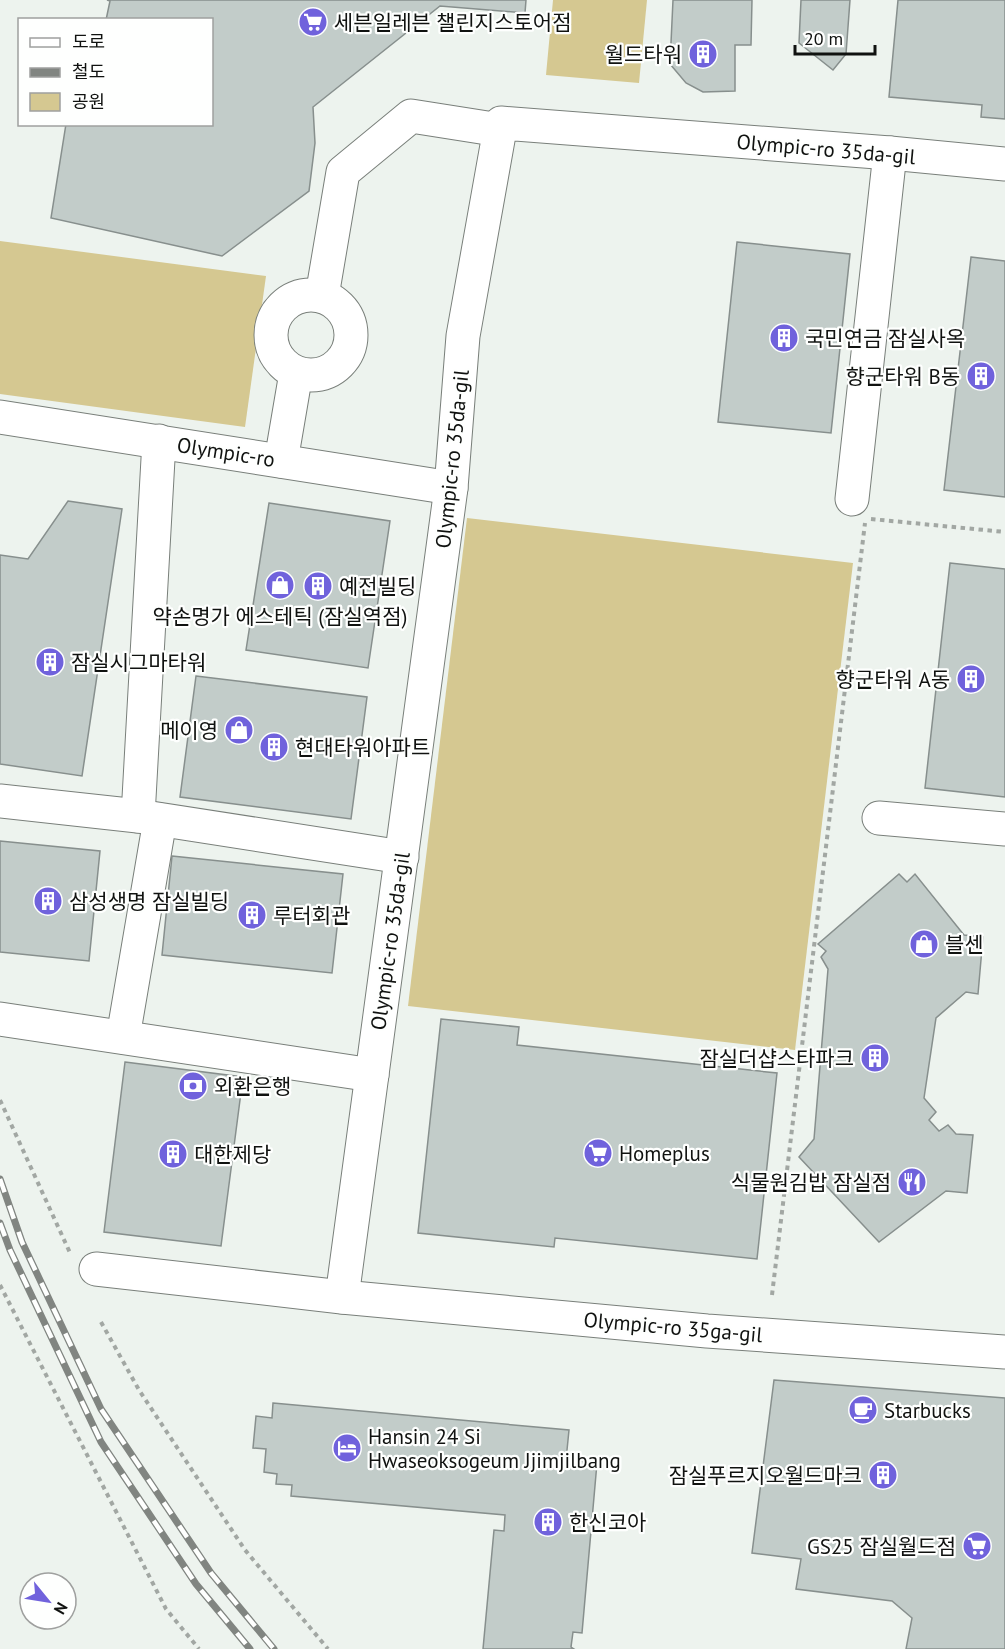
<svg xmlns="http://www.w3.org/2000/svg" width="1005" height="1649" viewBox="0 0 1005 1649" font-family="'PT Sans','Noto Sans KR',sans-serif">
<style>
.green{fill:#d5c891}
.building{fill:#c2ccc9;stroke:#878f8d;stroke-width:1.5}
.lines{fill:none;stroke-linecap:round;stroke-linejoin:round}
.minor-casing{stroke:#797f7a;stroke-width:35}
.path{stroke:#a2a7a3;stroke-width:4;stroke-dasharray:4.5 4.5;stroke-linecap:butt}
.minor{stroke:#fff;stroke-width:33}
.rail-casing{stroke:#818581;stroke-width:7}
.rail{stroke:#fefffe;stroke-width:4.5;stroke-dasharray:14;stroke-linecap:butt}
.labels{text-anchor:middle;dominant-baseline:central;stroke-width:4.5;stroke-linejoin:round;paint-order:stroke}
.poi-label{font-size:21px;fill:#101210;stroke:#fefffe;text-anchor:start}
.street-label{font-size:21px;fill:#101210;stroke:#fefffe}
</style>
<rect width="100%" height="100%" fill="#edf3ee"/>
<g class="green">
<polygon points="553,0 647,0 639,83 546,75"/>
<polygon points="0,241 266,276 245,427 0,394"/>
<polygon points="467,518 853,563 795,1050 408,1006"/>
</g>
<g class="building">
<polygon points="107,0 526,0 525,13 440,6 313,107 315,143 309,191 222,256 51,218 66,124 212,124 212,20 106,20 110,1"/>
<polygon points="673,0 752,0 751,45 735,45 735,91 703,92 686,83 670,64"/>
<polygon points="801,0 850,0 846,54 833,70 799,43"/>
<polygon points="898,0 1005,0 1005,119 981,117 982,105 889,97"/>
<polygon points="737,242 850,254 831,433 718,422"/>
<polygon points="971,257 1005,261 1005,497 944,490"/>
<polygon points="68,501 122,509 82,776 0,764 0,555 28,559"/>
<polygon points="269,503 390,521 368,668 246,650"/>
<polygon points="950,563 1005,569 1005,797 925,788"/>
<polygon points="196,676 367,697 351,819 180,797"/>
<polygon points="0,841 100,851 89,961 0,952"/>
<polygon points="172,856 343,874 332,973 162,955"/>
<polygon points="899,874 907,882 915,874 964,935 983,937 978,994 966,992 936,1018 924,1098 936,1112 929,1120 939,1131 948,1125 956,1134 973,1135 967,1193 946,1191 879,1242 799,1157 814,1139 828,969 821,957 826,951 818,944"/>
<polygon points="441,1019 519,1027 517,1045 777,1073 757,1259 555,1238 554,1247 418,1233"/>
<polygon points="125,1062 243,1077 221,1246 104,1232"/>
<polygon points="774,1380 1005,1398 1005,1649 906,1649 912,1618 892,1601 796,1589 801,1559 752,1553"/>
<polygon points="273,1403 569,1430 566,1460 597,1463 582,1633 573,1632 571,1647 574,1649 483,1649 494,1530 504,1531 505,1515 291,1496 292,1485 276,1484 277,1474 264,1472 266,1449 253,1448 256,1416 272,1418"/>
</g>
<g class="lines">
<g class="minor-casing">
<g id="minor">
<circle cx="311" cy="335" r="40"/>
<polyline points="322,296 343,172 411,116 500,130"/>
<polyline points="0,417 451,488"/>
<polyline points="281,461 296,373"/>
<polyline points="852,499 890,153"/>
<polyline points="0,801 138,816 402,857"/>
<polyline points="138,816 159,441"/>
<polyline points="879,818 1005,829"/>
<polyline points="0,1019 372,1075"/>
<polyline points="123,1037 160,820"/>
<polyline points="96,1269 342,1297 707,1331 1005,1352"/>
<polyline points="342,1297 451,488 463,336 501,123 890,153 1005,164"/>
</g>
</g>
<g class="path">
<polyline points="871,519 1005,532"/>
<polyline points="0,1100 71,1255"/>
<polyline points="0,1285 166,1609 199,1649"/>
<polyline points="772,1295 865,523"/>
<polyline points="101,1322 139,1390 245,1550 328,1649"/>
</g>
<use href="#minor" class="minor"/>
<g class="rail-casing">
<g id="rail">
<polyline points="0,1179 22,1242 101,1409 211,1573 274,1649"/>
<polyline points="0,1223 10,1250 101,1442 196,1584 250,1649"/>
</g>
</g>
<use href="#rail" class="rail"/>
</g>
<defs>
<g id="supermarket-disc" transform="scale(1.5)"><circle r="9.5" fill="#7062dc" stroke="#fefffe"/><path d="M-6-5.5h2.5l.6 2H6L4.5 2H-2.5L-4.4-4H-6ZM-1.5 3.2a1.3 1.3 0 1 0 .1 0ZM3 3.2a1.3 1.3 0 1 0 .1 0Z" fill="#fff"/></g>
<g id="building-disc" transform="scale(1.5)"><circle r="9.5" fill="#7062dc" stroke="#fefffe"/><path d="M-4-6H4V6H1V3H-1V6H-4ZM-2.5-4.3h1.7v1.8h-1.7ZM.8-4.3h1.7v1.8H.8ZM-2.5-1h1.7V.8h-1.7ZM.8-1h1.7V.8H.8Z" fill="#fff"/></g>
<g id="shop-disc" transform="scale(1.5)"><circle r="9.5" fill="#7062dc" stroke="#fefffe"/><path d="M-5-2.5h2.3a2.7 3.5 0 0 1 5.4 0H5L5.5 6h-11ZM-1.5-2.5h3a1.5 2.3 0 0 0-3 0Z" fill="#fff"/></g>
<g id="bank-disc" transform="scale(1.5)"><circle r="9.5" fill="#7062dc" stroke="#fefffe"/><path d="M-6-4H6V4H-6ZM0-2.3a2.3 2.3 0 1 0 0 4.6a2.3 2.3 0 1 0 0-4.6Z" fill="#fff"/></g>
<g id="restaurant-disc" transform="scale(1.5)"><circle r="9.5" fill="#7062dc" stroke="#fefffe"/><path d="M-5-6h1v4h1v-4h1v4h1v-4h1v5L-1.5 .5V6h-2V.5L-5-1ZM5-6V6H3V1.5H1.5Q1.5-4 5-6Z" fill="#fff"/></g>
<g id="cafe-disc" transform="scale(1.5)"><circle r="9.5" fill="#7062dc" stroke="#fefffe"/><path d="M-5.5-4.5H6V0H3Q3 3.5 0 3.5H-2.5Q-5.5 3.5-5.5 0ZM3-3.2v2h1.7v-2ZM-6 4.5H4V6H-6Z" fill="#fff"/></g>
<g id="hotel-disc" transform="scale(1.5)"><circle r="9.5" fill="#7062dc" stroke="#fefffe"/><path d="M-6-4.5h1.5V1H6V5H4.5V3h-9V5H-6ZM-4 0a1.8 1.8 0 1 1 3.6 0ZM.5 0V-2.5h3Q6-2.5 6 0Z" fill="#fff"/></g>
</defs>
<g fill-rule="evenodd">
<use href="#supermarket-disc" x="313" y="22"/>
<use href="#building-disc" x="703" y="54"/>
<use href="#building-disc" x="784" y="338"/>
<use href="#building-disc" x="981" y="376"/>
<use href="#shop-disc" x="280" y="585"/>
<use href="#building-disc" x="318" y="586"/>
<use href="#building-disc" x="50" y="662"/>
<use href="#building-disc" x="971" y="679"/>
<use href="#shop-disc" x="239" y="730"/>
<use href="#building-disc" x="274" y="747"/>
<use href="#building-disc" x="48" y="901"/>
<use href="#building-disc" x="252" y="915"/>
<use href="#shop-disc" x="924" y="944"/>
<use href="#building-disc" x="875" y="1058"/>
<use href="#bank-disc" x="193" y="1086"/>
<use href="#supermarket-disc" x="598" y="1153"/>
<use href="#building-disc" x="173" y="1154"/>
<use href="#restaurant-disc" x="912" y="1182"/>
<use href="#cafe-disc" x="863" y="1410"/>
<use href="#hotel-disc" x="347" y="1448"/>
<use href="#building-disc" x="883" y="1475"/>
<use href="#building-disc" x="548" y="1522"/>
<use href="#supermarket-disc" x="977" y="1546"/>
</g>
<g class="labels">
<g class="poi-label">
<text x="334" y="22">세븐일레븐 챌린지스토어점</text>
<text x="682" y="54" text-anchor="end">월드타워</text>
<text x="805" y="338">국민연금 잠실사옥</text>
<text x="960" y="376" text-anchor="end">향군타워 B동</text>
<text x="339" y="586">예전빌딩</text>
<text x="280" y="616" text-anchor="middle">약손명가 에스테틱 (잠실역점)</text>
<text x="71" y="662">잠실시그마타워</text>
<text x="950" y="679" text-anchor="end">향군타워 A동</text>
<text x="218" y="730" text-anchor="end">메이영</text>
<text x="295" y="747">현대타워아파트</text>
<text x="69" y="901">삼성생명 잠실빌딩</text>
<text x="273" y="915">루터회관</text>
<text x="945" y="944">블센</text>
<text x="854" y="1058" text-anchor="end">잠실더샵스타파크</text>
<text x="214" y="1086">외환은행</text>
<text x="619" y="1153">Homeplus</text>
<text x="194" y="1154">대한제당</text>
<text x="891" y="1182" text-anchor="end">식물원김밥 잠실점</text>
<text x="884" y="1410">Starbucks</text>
<text x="368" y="1436">Hansin 24 Si<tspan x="368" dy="24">Hwaseoksogeum Jjimjilbang</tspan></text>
<text x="862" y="1475" text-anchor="end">잠실푸르지오월드마크</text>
<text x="569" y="1522">한신코아</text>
<text x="956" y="1546" text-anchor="end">GS25 잠실월드점</text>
</g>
<g class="street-label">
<text transform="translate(826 149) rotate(5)">Olympic-ro 35da-gil</text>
<text transform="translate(226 452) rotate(9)">Olympic-ro</text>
<text transform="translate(452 459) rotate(-84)">Olympic-ro 35da-gil</text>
<text transform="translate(390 941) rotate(-82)">Olympic-ro 35da-gil</text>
<text transform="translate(673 1327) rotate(5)">Olympic-ro 35ga-gil</text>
</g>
</g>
<rect x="18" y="18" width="195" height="108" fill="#fefffe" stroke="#9fa09f" stroke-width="1.5"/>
<rect x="30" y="38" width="30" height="9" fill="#ffffff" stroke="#9fa09f" stroke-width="1.5"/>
<text x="72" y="48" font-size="18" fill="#101210">도로</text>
<rect x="30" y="68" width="30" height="9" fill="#818581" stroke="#9fa09f" stroke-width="1.5"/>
<text x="72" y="78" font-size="18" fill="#101210">철도</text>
<rect x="30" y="93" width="30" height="18" fill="#d5c891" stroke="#9fa09f" stroke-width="1.5"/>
<text x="72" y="108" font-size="18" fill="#101210">공원</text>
<g transform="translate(48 1601) rotate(120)"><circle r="28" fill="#fefffe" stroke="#9fa09f" stroke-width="1.5"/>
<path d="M0-4.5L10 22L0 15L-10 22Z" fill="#7062dc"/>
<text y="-9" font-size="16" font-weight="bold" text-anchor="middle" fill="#101210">N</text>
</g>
<path d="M795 45v9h80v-9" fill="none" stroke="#101210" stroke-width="3"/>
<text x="804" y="45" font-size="18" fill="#101210" stroke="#fefffe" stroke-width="4.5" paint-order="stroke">20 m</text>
</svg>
